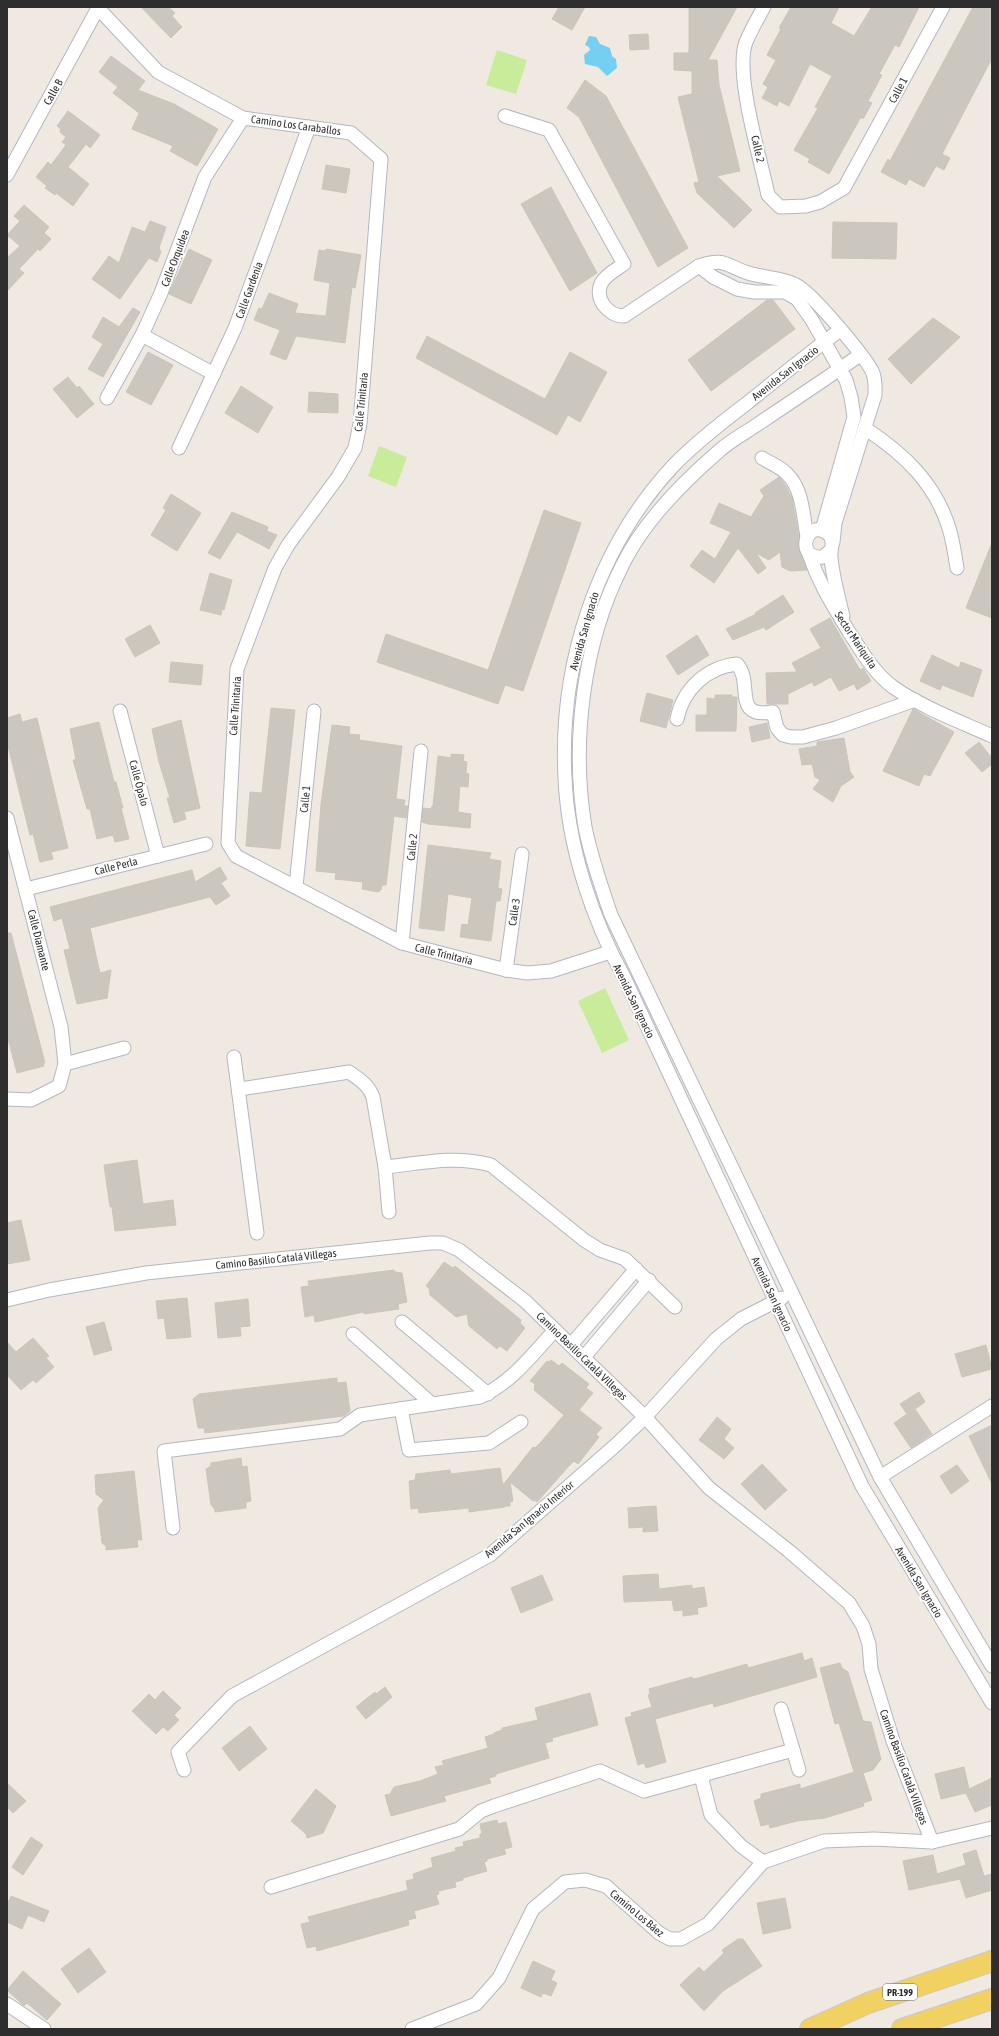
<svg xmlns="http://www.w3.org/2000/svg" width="999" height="2036" viewBox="0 0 999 2036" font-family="'Asap Condensed',sans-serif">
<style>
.pitch{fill:#c9ec9a}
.water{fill:#75cff0}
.building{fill:#cbc7bf;stroke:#cbc5ba}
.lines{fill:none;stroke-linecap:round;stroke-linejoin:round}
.street-casing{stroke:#b4b7c1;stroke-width:15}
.primary-casing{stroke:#c9c9c9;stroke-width:22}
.street{stroke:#fff;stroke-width:13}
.primary{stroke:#f2d163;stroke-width:20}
.labels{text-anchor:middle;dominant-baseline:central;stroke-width:4;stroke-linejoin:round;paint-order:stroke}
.shield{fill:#fff;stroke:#6d6d6d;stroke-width:1}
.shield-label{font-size:10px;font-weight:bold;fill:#2e2e2e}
.street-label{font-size:11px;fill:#2e2e2e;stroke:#fff}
</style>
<rect width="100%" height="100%" fill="#efe9e1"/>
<g class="pitch">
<polygon points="497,50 527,60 516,94 486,85"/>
<polygon points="379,446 407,457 396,487 368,476"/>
<polygon points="605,988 629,1040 602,1053 578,1001"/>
</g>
<polygon class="water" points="589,36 596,37 600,44 610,48 612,56 616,59 617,68 607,76 598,67 585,64 584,55 590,50 589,47 585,45"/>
<g class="building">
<polygon points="141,7 168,7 175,13 172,16 182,27 171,38"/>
<polygon points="559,7 585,7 572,30 552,19"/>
<polygon points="689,7 737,7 708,60 717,60 719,85 740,171 717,176 752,210 734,228 697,193 694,183 699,182 678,97 692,94 692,71 674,70 674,53 689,53"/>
<polygon points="791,7 839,7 831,23 854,36 872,7 919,7 899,47 895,45 879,74 882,75 868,101 872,103 863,119 861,117 829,174 808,162 810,159 794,150 818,108 815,107 832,76 810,64 789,106 779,101 777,106 762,98 768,87 763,84 776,60 767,55 781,29 779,28"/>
<polygon points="973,7 992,7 992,58 942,154 950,158 944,170 936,166 924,187 909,179 906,185 881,172 888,159 890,161"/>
<polygon points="648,34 649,49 630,50 629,35"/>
<polygon points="111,56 145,81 138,90 174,104 218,129 197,166 170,151 173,146 132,129 139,113 113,93 118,87 99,72"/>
<polygon points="585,80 606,96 688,248 658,267 579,117 567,108"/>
<polygon points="68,111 100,135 90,148 86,144 68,167 89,184 73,206 56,193 55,195 45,188 47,186 36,177 48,162 51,165 66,145 62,142 66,137 60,132 61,129 57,126"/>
<polygon points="326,165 350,169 346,193 322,189"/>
<polygon points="551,187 597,273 570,291 521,204"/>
<polygon points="24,205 49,227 44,233 51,239 40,251 38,249 19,269 24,273 7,291 7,258 20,246 7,235 20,221 14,216"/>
<polygon points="150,221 166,227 159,248 161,252 157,262 149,258 120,299 92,279 109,256 119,263 132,227 145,232"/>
<polygon points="833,222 897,223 896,259 832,258"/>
<polygon points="189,249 212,260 191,304 169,294"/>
<polygon points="326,249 361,255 355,288 352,287 345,343 296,336 286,360 270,354 280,330 254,320 259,308 262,309 269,293 298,304 295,313 326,316 330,283 314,280 319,250 326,251"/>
<polygon points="767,300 773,300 795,329 711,391 688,360"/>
<polygon points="133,308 140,312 103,377 88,369 103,344 92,337 103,317 119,327"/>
<polygon points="933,318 960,337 911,384 888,359"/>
<polygon points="427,336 545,399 570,352 607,372 580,422 568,415 557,435 416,358"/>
<polygon points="148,352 173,365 151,405 126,392"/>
<polygon points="68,377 77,388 79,386 94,404 77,418 53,389"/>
<polygon points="241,386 273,407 258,433 225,413"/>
<polygon points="309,392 338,394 338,413 308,412"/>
<polygon points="779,477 786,486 792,498 799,537 798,548 807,570 790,571 782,567 780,552 769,560 756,553 766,568 758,574 738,548 714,583 690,566 702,550 715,559 731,532 710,523 719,503 751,517 764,496 760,490"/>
<polygon points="171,494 201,513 177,551 151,535 166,510 163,508"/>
<polygon points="544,510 581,523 523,691 505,685 498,704 377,662 386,634 488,670"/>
<polygon points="232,512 268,527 267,531 277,535 269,549 237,532 220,559 208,553"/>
<polygon points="991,545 992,545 992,618 966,608"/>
<polygon points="210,573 232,580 224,610 222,609 221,615 200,610"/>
<polygon points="783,595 794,612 766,630 764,627 733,640 726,629 756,614 755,613"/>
<polygon points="830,618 860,670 863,668 871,681 857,690 854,684 839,691 831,677 814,686 812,682 788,694 788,704 767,704 766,673 797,672 792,663 821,648 810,629"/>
<polygon points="150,625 160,643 135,657 125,639"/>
<polygon points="697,635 709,655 678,675 666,656"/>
<polygon points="932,655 959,668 961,662 982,670 973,697 942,685 940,690 920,681"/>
<polygon points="171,662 203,665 201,685 169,682"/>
<polygon points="647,693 673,700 666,728 640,721"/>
<polygon points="715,695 732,695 732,697 737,697 736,731 696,731 696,715 707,715 707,698 715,699"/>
<polygon points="271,708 295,710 280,849 246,846 250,792 262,793"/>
<polygon points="913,709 954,732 930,776 924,774 919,786 883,771"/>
<polygon points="20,714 22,722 37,718 68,848 51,852 53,859 40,862 33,834 30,835 7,742 7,718"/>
<polygon points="181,720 200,808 184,812 186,819 174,823 167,798 170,798 159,762 152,729"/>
<polygon points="99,722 114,782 116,782 123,808 121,808 129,839 115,842 113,835 97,839 90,809 87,809 73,760 76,760 70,729"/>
<polygon points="767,723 770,738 752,742 749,727"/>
<polygon points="332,725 350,727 349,734 360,735 359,740 402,746 396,799 405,800 404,806 408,806 406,818 394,816 386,885 382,885 381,890 378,892 362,889 363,882 335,879 336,873 316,871 321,804"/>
<polygon points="844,738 850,772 854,777 841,786 833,802 813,789 820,780 815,777 812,764 802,765 799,749 817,746 817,742"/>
<polygon points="979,742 992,758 992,764 982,772 965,753"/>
<polygon points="451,754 464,755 463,761 467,762 466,773 469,774 468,787 460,786 458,812 471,814 470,828 428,824 422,822 423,808 431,809 432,806 433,806 438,756 451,758"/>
<polygon points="428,845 491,853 489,859 501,861 498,888 502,889 500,901 496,901 491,941 460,937 462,924 468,925 472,898 448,894 444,931 419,928"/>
<polygon points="220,867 227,879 221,883 230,896 216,905 210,897 90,928 100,973 111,970 107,998 77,1004 64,950 70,949 62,918 54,921 50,907 192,870 195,882"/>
<polygon points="7,933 11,933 45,1063 43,1063 44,1066 17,1073 7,1035"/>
<polygon points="137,1160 143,1204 173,1200 176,1225 115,1231 112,1207 110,1207 104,1165"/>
<polygon points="21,1220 30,1260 7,1264 7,1223"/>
<polygon points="444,1262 453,1268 455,1266 521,1320 520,1323 525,1328 507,1351 500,1346 497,1349 469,1326 467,1314 456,1317 430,1295 429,1288 426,1286"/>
<polygon points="394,1270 395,1272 402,1273 407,1302 398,1304 399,1309 364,1314 364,1312 315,1322 314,1315 305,1317 301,1287 309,1286 308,1281"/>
<polygon points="187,1298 191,1337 167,1339 164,1318 158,1319 156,1301"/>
<polygon points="248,1299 250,1326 240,1327 241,1336 218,1338 215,1303"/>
<polygon points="104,1322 112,1350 94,1355 86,1327"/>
<polygon points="33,1338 49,1356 46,1358 54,1367 36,1383 33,1380 21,1390 7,1375 7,1342 16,1352"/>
<polygon points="986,1345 992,1369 962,1377 955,1354"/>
<polygon points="551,1360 559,1366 562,1363 589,1384 586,1388 593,1393 579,1410 602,1428 596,1434 599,1437 578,1464 574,1461 568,1467 537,1502 534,1500 533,1501 510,1482 513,1501 510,1502 510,1506 505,1506 505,1507 469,1512 469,1508 419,1513 418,1508 411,1509 409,1481 415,1480 416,1474 450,1470 451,1474 500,1468 503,1485 533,1447 535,1448 541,1442 564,1415 534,1390 535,1384 530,1381 547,1361 549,1362"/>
<polygon points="337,1378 337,1383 346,1382 350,1411 344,1416 205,1433 204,1428 198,1428 193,1399 199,1394"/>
<polygon points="919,1392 925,1402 915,1409 932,1434 911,1448 894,1423 907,1414 900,1404"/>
<polygon points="717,1417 731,1429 724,1439 734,1448 724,1459 699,1440"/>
<polygon points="992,1425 992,1484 969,1436"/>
<polygon points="241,1458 242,1467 247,1466 251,1501 246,1502 246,1508 215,1512 214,1508 211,1505 206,1469 211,1466 211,1463"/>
<polygon points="762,1464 787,1490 765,1510 741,1484"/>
<polygon points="957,1465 969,1481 951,1494 940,1476"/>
<polygon points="134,1471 142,1540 137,1540 138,1547 106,1550 106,1546 102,1543 98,1508 104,1500 96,1494 95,1475"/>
<polygon points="656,1506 658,1531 643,1532 643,1527 629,1528 628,1508"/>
<polygon points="658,1574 659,1589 692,1585 692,1589 704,1587 707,1606 697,1608 698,1614 683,1616 683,1610 674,1611 672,1600 624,1602 623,1576"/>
<polygon points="542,1575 553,1600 521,1613 511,1588"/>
<polygon points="802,1653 804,1661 812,1658 817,1677 714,1707 713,1703 655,1719 666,1762 646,1768 644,1763 638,1765 625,1718 632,1716 631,1713 652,1707 648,1695 650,1694 649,1689 692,1677 693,1679 698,1678 747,1664 748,1668"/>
<polygon points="840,1663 842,1668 848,1672 863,1721 871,1722 881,1759 873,1770 863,1773 872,1800 863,1803 864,1806 825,1818 797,1821 770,1828 769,1824 761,1826 754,1801 761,1798 761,1794 800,1784 800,1789 854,1772 839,1723 835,1724 820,1668"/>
<polygon points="385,1687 392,1697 366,1719 356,1707 375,1692 376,1694"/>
<polygon points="163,1691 181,1708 174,1715 179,1720 168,1731 163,1727 156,1734 132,1711 149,1694 155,1700"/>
<polygon points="590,1693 598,1725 552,1738 553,1741 545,1743 549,1758 496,1774 496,1776 489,1778 491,1783 444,1796 446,1801 391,1816 385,1795 390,1794 394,1787 420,1781 438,1774 435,1767 444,1765 442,1761 488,1748 485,1737 494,1734 494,1733 502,1730 502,1728 538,1720 535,1708"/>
<polygon points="250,1726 267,1749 239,1771 222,1748"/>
<polygon points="964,1767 969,1789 992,1778 992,1805 975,1812 966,1793 941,1799 935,1774"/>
<polygon points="7,1783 26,1801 13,1813 7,1807"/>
<polygon points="316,1789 336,1806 323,1833 307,1838 306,1834 291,1821"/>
<polygon points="497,1820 498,1824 506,1822 512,1847 504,1849 506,1854 487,1859 487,1861 484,1862 487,1871 463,1878 463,1880 455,1882 456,1887 438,1891 439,1894 436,1895 439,1904 414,1911 416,1918 408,1920 409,1925 317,1951 316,1946 307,1948 301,1924 310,1922 308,1917 408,1890 406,1881 414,1879 413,1874 433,1867 431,1858 456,1851 455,1848 464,1846 463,1842 480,1838 480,1834 482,1834 480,1824"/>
<polygon points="31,1837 43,1845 23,1875 12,1867"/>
<polygon points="976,1850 984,1876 992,1874 992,1890 966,1898 960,1879 909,1890 903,1861 933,1855 937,1874 966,1865 963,1854"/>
<polygon points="11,1896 49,1911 44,1922 28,1915 22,1929 7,1922 7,1905"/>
<polygon points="785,1898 791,1928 763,1934 757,1903"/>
<polygon points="738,1939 743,1939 762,1966 723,1991 704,2011 680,1985 699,1967 704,1972 724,1953 722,1950"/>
<polygon points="89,1948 106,1972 78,1993 61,1969"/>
<polygon points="533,1961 555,1971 551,1980 557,1983 551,1996 543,1993 541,1997 521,1988"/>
<polygon points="23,1971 61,2004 47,2020 27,2003 24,2006 7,1990"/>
</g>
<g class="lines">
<g class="street-casing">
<g id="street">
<polyline points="97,7 158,72 243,118 351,133 381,159 360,424 355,448 338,477 288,545 275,568 237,669 228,843 236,856 402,943 506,970 527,973 551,971 610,952"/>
<path d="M764,7C758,18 751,30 746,42C734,73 761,160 768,195L780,207L806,206L820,202L844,188L943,7"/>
<path d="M505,116L549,130L624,264C617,269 607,274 602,282C593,298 608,316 624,316L699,266C725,257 726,266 748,273C764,278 781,277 796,285C812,293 863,354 872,371C876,379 875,387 875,395L835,523L833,542"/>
<polyline points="7,175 98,8"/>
<polyline points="699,266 713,277 737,289 754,292 785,292 797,299 812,320 846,380 851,397 854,417 822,530"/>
<path d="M840,330C808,354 777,379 746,404C721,423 695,443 673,466C596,549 559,666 565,778C568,847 592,919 625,979L862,1486L992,1703"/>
<polyline points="142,335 214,374"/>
<path d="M860,355C827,378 794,400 761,422C747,432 731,440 719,451C682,483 643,522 622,566C583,643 571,742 585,827C591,857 601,886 611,915L880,1477L992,1666"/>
<polyline points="107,398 142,335 161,293 205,177 243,118"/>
<path d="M866,429C904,454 935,483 949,528C953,541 955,555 957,568"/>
<polyline points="179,448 235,328 309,127"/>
<path d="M762,458C770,463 781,467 788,475C803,490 803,517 807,536"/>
<path d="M830,551L823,557C796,560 804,522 824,531C828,533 831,536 832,540C833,546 830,552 831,558C833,578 838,596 843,616"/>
<path d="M809,554C819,584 833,605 849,632C862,652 874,673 893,687C923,708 959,721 992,736"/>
<polyline points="120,711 158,856"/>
<path d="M677,719C683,689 707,667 737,664C754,683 731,719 773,712L777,728L783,735L791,737H803L836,728L915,700"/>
<polyline points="7,818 61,1027 65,1064 59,1086 31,1100 7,1099"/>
<polyline points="296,886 314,711"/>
<polyline points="26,889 206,844"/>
<polyline points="402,943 421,751"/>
<polyline points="506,970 522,854"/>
<polyline points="234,1057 257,1233"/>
<polyline points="65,1064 124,1048"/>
<path d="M240,1089L349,1072C360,1080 368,1084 373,1097L385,1167L389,1212"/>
<path d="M385,1167C423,1163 454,1155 491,1165L584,1240L600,1250L625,1259L675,1307"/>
<polyline points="7,1300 49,1290 146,1273 430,1243 443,1243 459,1250 525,1301 645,1417 709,1488 789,1551 849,1603 863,1626 869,1644 871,1669 893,1741 932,1842"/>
<polyline points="402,1322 488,1394"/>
<polyline points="353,1334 432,1404"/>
<polyline points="571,1345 636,1269"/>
<polyline points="584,1357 649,1280"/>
<polyline points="401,1409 409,1450 489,1443 521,1422"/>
<polyline points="880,1477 992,1406"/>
<path d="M173,1528L164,1451L340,1429L360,1415L480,1397C511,1383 532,1355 555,1330"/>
<polyline points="781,1709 799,1770"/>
<polyline points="184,1770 178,1752 232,1696 490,1555 617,1444 645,1417 716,1339 741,1319 782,1298"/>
<polyline points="701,1776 711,1815 741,1846 763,1862"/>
<polyline points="271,1887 459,1829 481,1811 494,1806 600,1771 644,1791 793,1750"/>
<polyline points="7,2004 44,2029"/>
<polyline points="412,2029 476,2004 499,1978 533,1909 565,1882 585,1880 606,1886 659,1933 670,1939 681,1939 708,1924 763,1862 824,1841 874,1839 932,1842 992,1828"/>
</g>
</g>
<g class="primary-casing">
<g id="primary">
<polyline points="810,2029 868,2003 992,1961"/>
<polyline points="902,2029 992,1999"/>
</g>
</g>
<use href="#street" class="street"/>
<use href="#primary" class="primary"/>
</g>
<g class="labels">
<rect class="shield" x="883" y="1984" width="34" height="16" rx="3"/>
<g class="shield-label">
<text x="900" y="1992">PR-199</text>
</g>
<g class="street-label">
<text transform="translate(898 90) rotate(-62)">Calle 1</text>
<text transform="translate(53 92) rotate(-61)">Calle B</text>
<text transform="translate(296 125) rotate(8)">Camino Los Caraballos</text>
<text transform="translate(758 149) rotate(77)">Calle 2</text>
<text transform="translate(175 258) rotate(-69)">Calle Orquídea</text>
<text transform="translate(249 290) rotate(-70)">Calle Gardenia</text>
<text transform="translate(785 373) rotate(-38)">Avenida San Ignacio</text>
<text transform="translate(361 402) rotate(-84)">Calle Trinitaria</text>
<text transform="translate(584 631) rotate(-74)">Avenida San Ignacio</text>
<text transform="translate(856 640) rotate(56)">Sector Mariquita</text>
<text transform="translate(235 706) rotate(-86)">Calle Trinitaria</text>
<text transform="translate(139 783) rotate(75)">Calle Ópalo</text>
<text transform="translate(305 799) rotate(-84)">Calle 1</text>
<text transform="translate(412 847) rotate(-84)">Calle 2</text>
<text transform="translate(116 866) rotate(-14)">Calle Perla</text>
<text transform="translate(514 912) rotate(-82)">Calle 3</text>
<text transform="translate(39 940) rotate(76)">Calle Diamante</text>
<text transform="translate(444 954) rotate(14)">Calle Trinitaria</text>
<text transform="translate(634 1001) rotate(64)">Avenida San Ignacio</text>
<text transform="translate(276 1259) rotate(-6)">Camino Basilio Catalá Villegas</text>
<text transform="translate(772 1294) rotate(65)">Avenida San Ignacio</text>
<text transform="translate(582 1356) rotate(44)">Camino Basilio Catalá Villegas</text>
<text transform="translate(529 1519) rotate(-40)">Avenida San Ignacio Interior</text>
<text transform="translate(919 1582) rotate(59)">Avenida San Ignacio</text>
<text transform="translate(904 1767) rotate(70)">Camino Basilio Catalá Villegas</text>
<text transform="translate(637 1913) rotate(40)">Camino Los Báez</text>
</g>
</g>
<rect width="999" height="2036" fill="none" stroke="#2e2e2e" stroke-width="16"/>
</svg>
